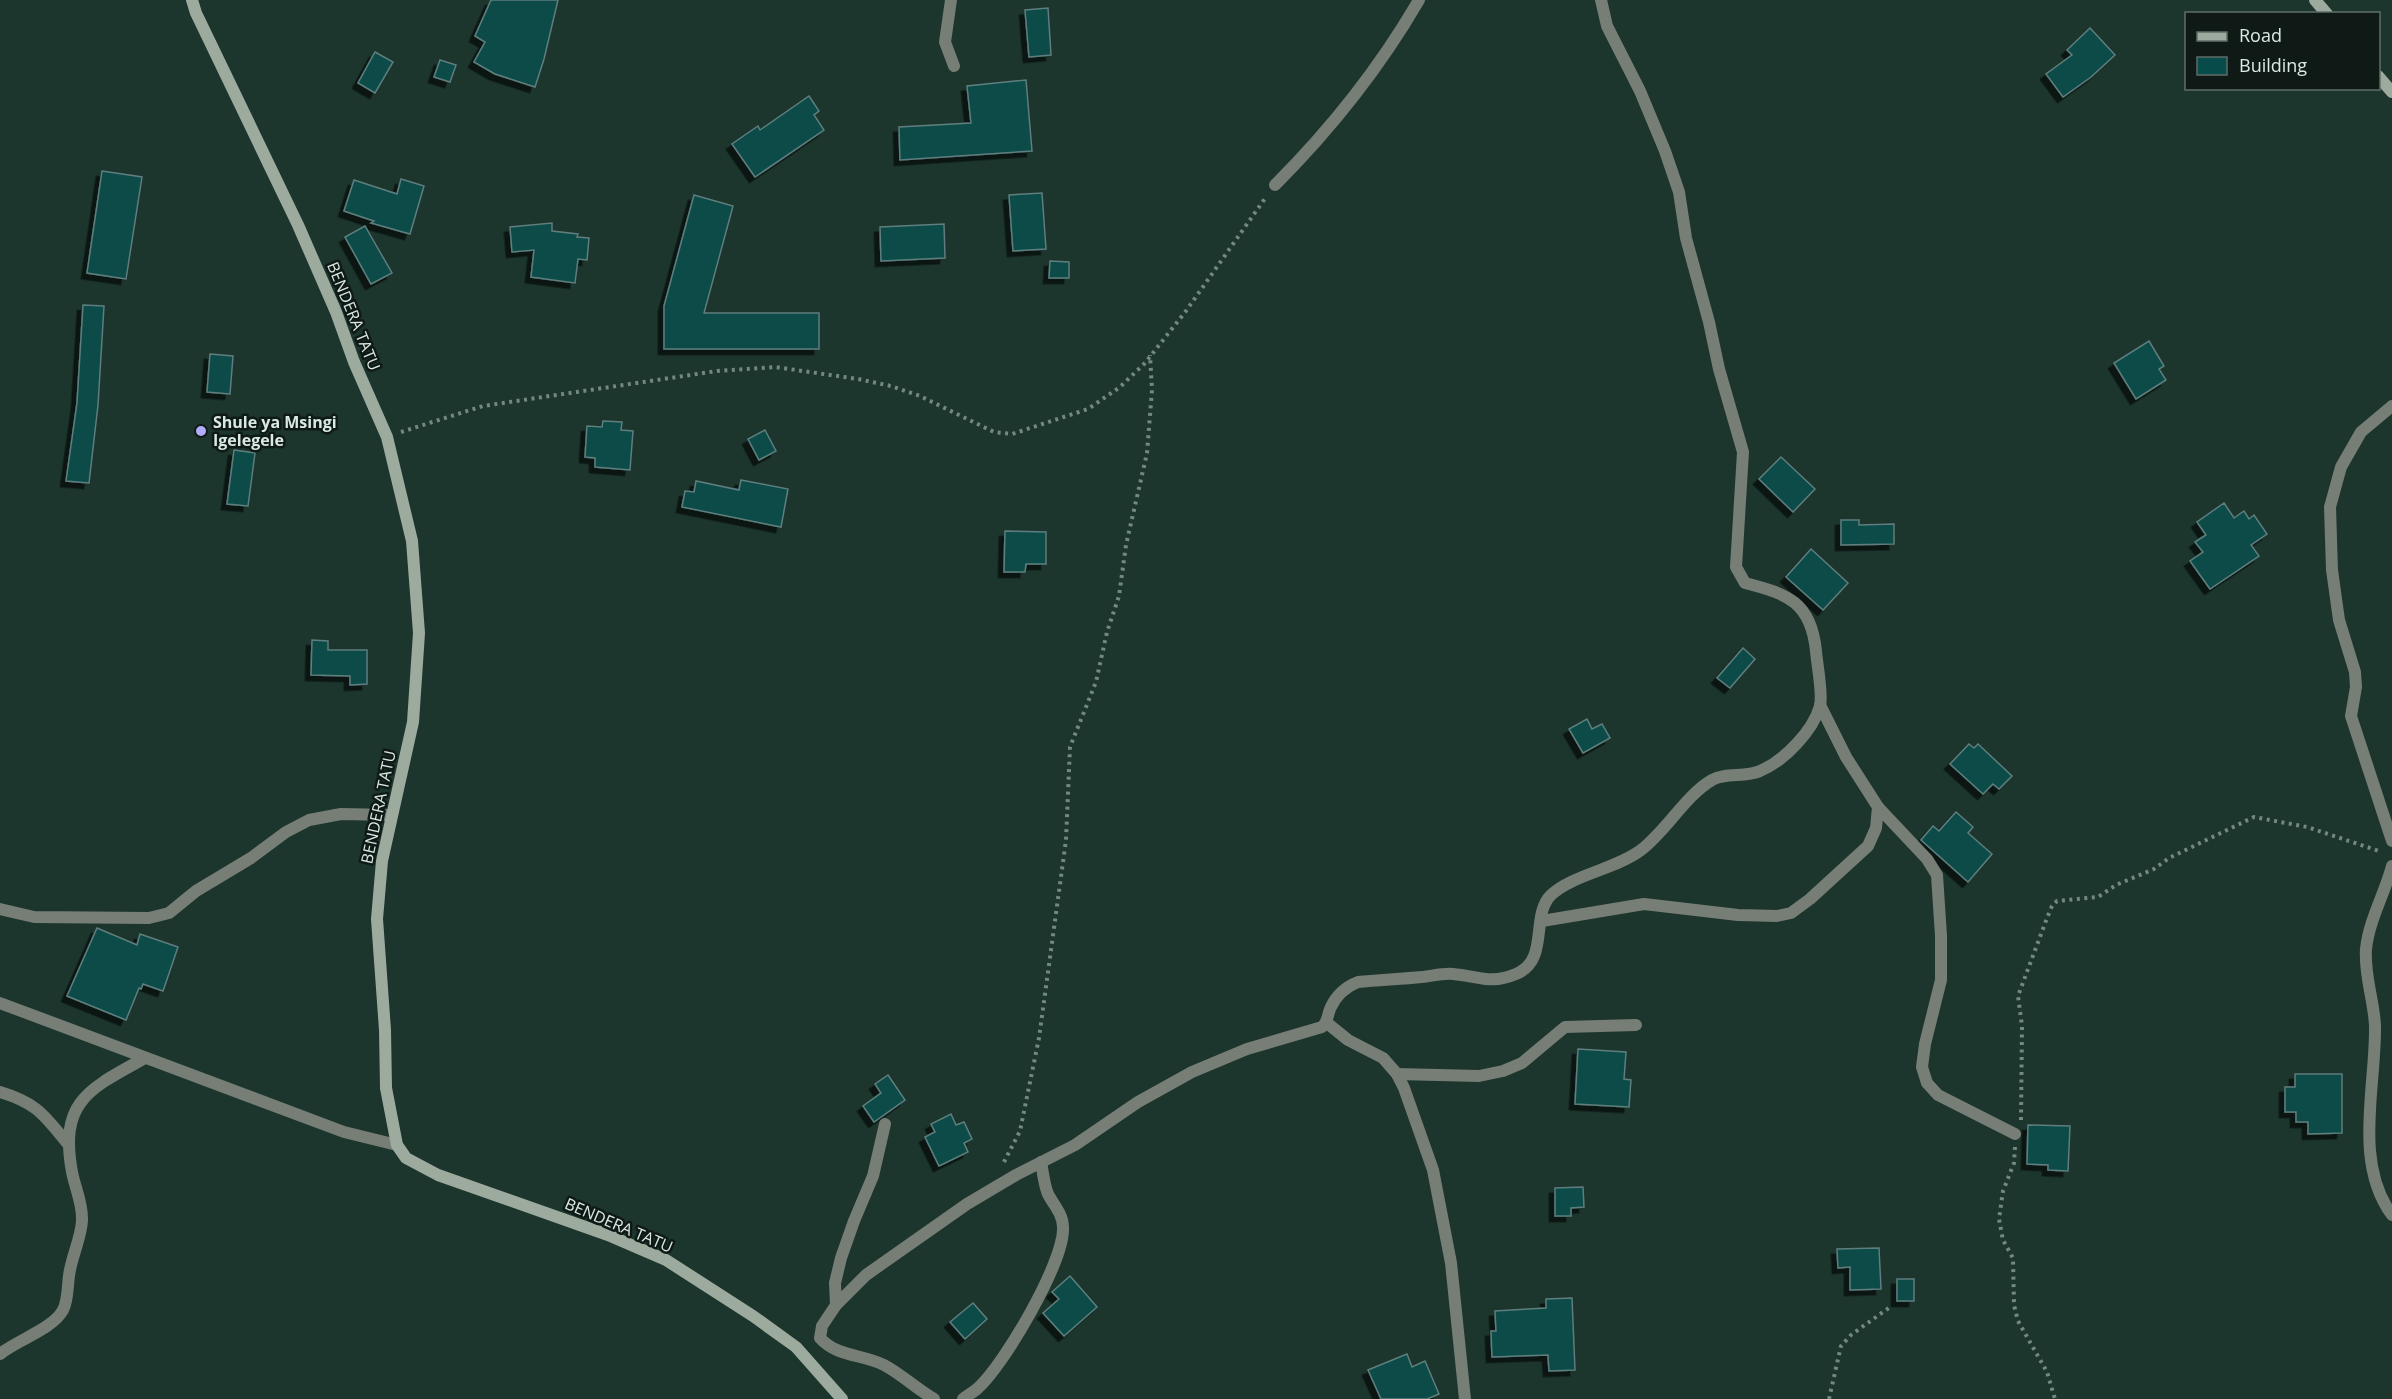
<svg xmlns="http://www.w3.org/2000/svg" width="2392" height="1399" viewBox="0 0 2392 1399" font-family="'Open Sans',sans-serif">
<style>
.building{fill:#074b4a;stroke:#5f7e7d;stroke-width:1.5;filter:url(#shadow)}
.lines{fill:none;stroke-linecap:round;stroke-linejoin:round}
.path{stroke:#738881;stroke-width:4;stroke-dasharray:3 4.5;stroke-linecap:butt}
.street{stroke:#767e76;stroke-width:12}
.secondary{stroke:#9dab9e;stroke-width:12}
.poi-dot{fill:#b2adf9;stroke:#0f1a16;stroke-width:2}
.labels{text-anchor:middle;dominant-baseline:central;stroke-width:5;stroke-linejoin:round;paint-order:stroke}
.street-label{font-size:16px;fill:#dae9e4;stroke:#0f1a16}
.poi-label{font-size:16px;font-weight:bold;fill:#dae9e4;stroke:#0f1a16;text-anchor:start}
</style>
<defs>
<filter id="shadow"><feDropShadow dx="-5.5" dy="5.5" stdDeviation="0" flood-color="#0009"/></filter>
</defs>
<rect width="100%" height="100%" fill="#1c352d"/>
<g class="building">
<polygon points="491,0 558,0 544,59 535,87 495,74 474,62 485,42 475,36"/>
<polygon points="1048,8 1051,55 1029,57 1025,10"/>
<polygon points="2090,28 2115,55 2091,77 2063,97 2046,74 2072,55 2067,50"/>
<polygon points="375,52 393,62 375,93 358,83"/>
<polygon points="440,60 456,65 450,82 434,77"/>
<polygon points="1026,80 1032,151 900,160 899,127 971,123 967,86"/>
<polygon points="809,96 819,111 814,115 824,130 755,177 732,144 758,126 760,130"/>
<polygon points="102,171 142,177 126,279 87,273"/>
<polygon points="401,179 424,186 410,234 371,223 374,221 344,211 354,180 397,194"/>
<polygon points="1042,193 1046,249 1013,251 1009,195"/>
<polygon points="694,195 733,206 704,313 819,313 819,349 664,349 664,306"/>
<polygon points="552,223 552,231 578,234 577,237 589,238 587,260 578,259 575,283 531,277 534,250 512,252 510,227"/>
<polygon points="944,224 945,258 881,261 880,227"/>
<polygon points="365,226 392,273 371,284 345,237"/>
<polygon points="1050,261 1069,262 1069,278 1049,278"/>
<polygon points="83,305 104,306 98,405 89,483 66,481 77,403"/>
<polygon points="2149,341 2164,366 2159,369 2166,380 2136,399 2114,363"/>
<polygon points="210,354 233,356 230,394 207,392"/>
<polygon points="603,421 622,422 621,430 633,431 630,470 595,467 595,458 585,457 587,426 602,427"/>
<polygon points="765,430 776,451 759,460 748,439"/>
<polygon points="234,450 255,453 248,506 227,504"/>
<polygon points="1781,457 1815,489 1793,512 1759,479"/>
<polygon points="741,480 788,489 781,527 682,507 685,491 694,492 696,481 739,490"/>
<polygon points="2224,503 2234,518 2244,511 2249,519 2254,515 2267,534 2251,545 2259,556 2210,589 2190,561 2203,552 2195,542 2206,535 2197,522"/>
<polygon points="1841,520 1859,520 1859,525 1894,524 1894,544 1841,545"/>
<polygon points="1005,531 1046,532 1046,564 1026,564 1025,572 1004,572"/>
<polygon points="1811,549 1848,583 1823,610 1786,577"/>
<polygon points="312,640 328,641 328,650 367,650 367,684 350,685 350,676 311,675"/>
<polygon points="1743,648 1755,659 1730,688 1717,678"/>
<polygon points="1587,719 1592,729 1602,724 1610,738 1583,753 1569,729"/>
<polygon points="1969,744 1974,748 1978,744 2012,776 1999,789 1993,784 1983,794 1950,764"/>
<polygon points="1956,812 1973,827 1968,833 1992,854 1968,882 1921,840 1933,826 1939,831"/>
<polygon points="97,928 137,945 140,934 178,947 163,991 143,984 141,989 139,988 126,1020 67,996"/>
<polygon points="1578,1049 1626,1052 1624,1079 1631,1080 1629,1107 1575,1104"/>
<polygon points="2295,1074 2342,1074 2342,1133 2308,1134 2308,1122 2296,1122 2296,1112 2285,1112 2285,1087 2295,1087"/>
<polygon points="888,1075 905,1100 874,1122 863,1106 881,1093 875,1084"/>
<polygon points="951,1114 956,1125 964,1122 972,1139 964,1143 968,1152 939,1166 925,1137 935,1132 931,1124"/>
<polygon points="2028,1125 2070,1126 2068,1171 2048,1170 2048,1165 2027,1164"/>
<polygon points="1583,1187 1584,1207 1571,1208 1571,1216 1555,1216 1555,1188"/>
<polygon points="1879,1248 1881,1289 1850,1290 1850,1267 1838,1268 1837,1249"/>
<polygon points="1070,1276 1097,1307 1064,1336 1043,1313 1059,1299 1052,1292"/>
<rect x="1897" y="1279" width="17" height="22"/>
<polygon points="1572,1298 1575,1370 1549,1371 1548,1355 1492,1357 1491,1331 1496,1331 1495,1311 1546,1308 1546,1299"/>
<polygon points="973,1303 987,1319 965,1339 950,1322"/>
<polygon points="1407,1354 1412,1367 1425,1361 1439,1394 1427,1399 1381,1399 1368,1370"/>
</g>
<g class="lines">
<g class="path">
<polyline points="401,432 483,406 717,371 775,367 858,379 891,386 920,396 994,432 1012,434 1088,409 1120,387 1145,363 1186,311 1266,197"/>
<polyline points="2021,1120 2022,1026 2018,996 2047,918 2052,906 2057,901 2098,897 2116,885 2154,869 2169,858 2254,817 2307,827 2379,851"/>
<polyline points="2015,1147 2014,1163 2003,1191 1999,1219 2003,1240 2013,1258 2014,1305 2018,1321 2047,1372 2055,1399"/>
<polyline points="1004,1162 1020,1131 1039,1038 1066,840 1070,747 1096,682 1107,632 1119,596 1126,545 1147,453 1152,390 1150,355"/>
<polyline points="1829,1399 1841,1346 1851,1335 1890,1307"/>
</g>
<g class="street">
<polyline points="951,0 945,42 954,66"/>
<path d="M1275,185C1330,130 1380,67 1419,0"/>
<polyline points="2392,406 2361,432 2341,467 2330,507 2332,570 2339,620 2355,672 2356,687 2351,716 2392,841"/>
<polyline points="1878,807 1927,859 1937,875 1941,936 1941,980 1925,1044 1922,1067 1927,1083 1938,1095 2015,1134"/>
<path d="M2392,866C2385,893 2369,920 2366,949C2364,976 2374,1000 2375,1026C2376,1087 2353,1162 2392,1215"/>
<polyline points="0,909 34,917 149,918 169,913 196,891 251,858 286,832 309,820 341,814 392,815"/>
<polyline points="1542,921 1644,904 1738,915 1777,916 1791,913 1810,899 1868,846 1876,828 1878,807 1846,757 1820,705"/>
<polyline points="0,1003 344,1132 397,1145"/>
<polyline points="1327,1023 1348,1040 1383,1058 1397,1074 1404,1088 1433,1170 1451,1263 1465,1399"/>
<polyline points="1397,1074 1479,1076 1503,1071 1522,1063 1565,1027 1636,1025"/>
<path d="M0,1092C37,1103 44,1115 68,1144"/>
<polyline points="836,1305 835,1283 841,1258 854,1221 873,1176 885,1124"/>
<path d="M0,1354C17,1340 53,1329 63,1310C69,1299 67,1282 70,1270C73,1254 81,1237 82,1221C83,1204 75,1188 72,1172C59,1101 89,1089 145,1058"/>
<path d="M934,1399C917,1389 901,1374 884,1365C862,1354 837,1357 820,1338L822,1326L836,1305L866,1275L967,1204L1016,1175L1075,1145L1138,1102L1192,1072L1247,1049L1322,1027C1328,1022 1327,1017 1330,1009C1336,995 1345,987 1358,982C1379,980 1401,979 1422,977C1432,976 1443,973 1453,974C1478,976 1490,985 1516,974C1550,960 1530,916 1551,895C1572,875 1616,869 1641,850C1666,831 1686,795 1712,780C1726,772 1745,778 1760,771C1784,761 1813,731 1820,706C1823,693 1817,665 1816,651C1811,602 1788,594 1745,583L1736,567L1743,452L1719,369L1709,322L1686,238L1679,192L1665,151L1640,91L1607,26L1601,0"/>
<path d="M963,1399C968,1395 974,1392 978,1388C1004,1365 1065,1261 1063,1227C1063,1214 1053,1204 1048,1194C1044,1185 1043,1172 1041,1162"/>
</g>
<g class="secondary">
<polyline points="192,0 196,13 298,225 336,312 354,362 387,437 412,541 419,633 413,722 382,861 377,919 385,1030 386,1088 397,1145 406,1158 438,1175 608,1235 666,1260 753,1316 796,1347 842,1399"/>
<polyline points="2315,0 2327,14"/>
<polyline points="2378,76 2392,92"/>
</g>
</g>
<circle class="poi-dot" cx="201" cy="431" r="6"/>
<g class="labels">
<g class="street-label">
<text transform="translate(354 316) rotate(68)">BENDERA TATU</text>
<text transform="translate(378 807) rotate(-78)">BENDERA TATU</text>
<text transform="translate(619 1225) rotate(23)">BENDERA TATU</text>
</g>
<g class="poi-label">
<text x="213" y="422">Shule ya Msingi<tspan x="213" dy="18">Igelegele</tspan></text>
</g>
</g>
<rect x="2185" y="12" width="195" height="78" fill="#0f1a16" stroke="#606d68" stroke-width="1.5"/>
<rect x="2197" y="32" width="30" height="9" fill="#9dab9e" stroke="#606d68" stroke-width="1.5"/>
<text x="2239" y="42" font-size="18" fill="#dae9e4">Road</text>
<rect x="2197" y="57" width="30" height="18" fill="#074b4a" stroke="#606d68" stroke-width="1.5"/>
<text x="2239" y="72" font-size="18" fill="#dae9e4">Building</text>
</svg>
